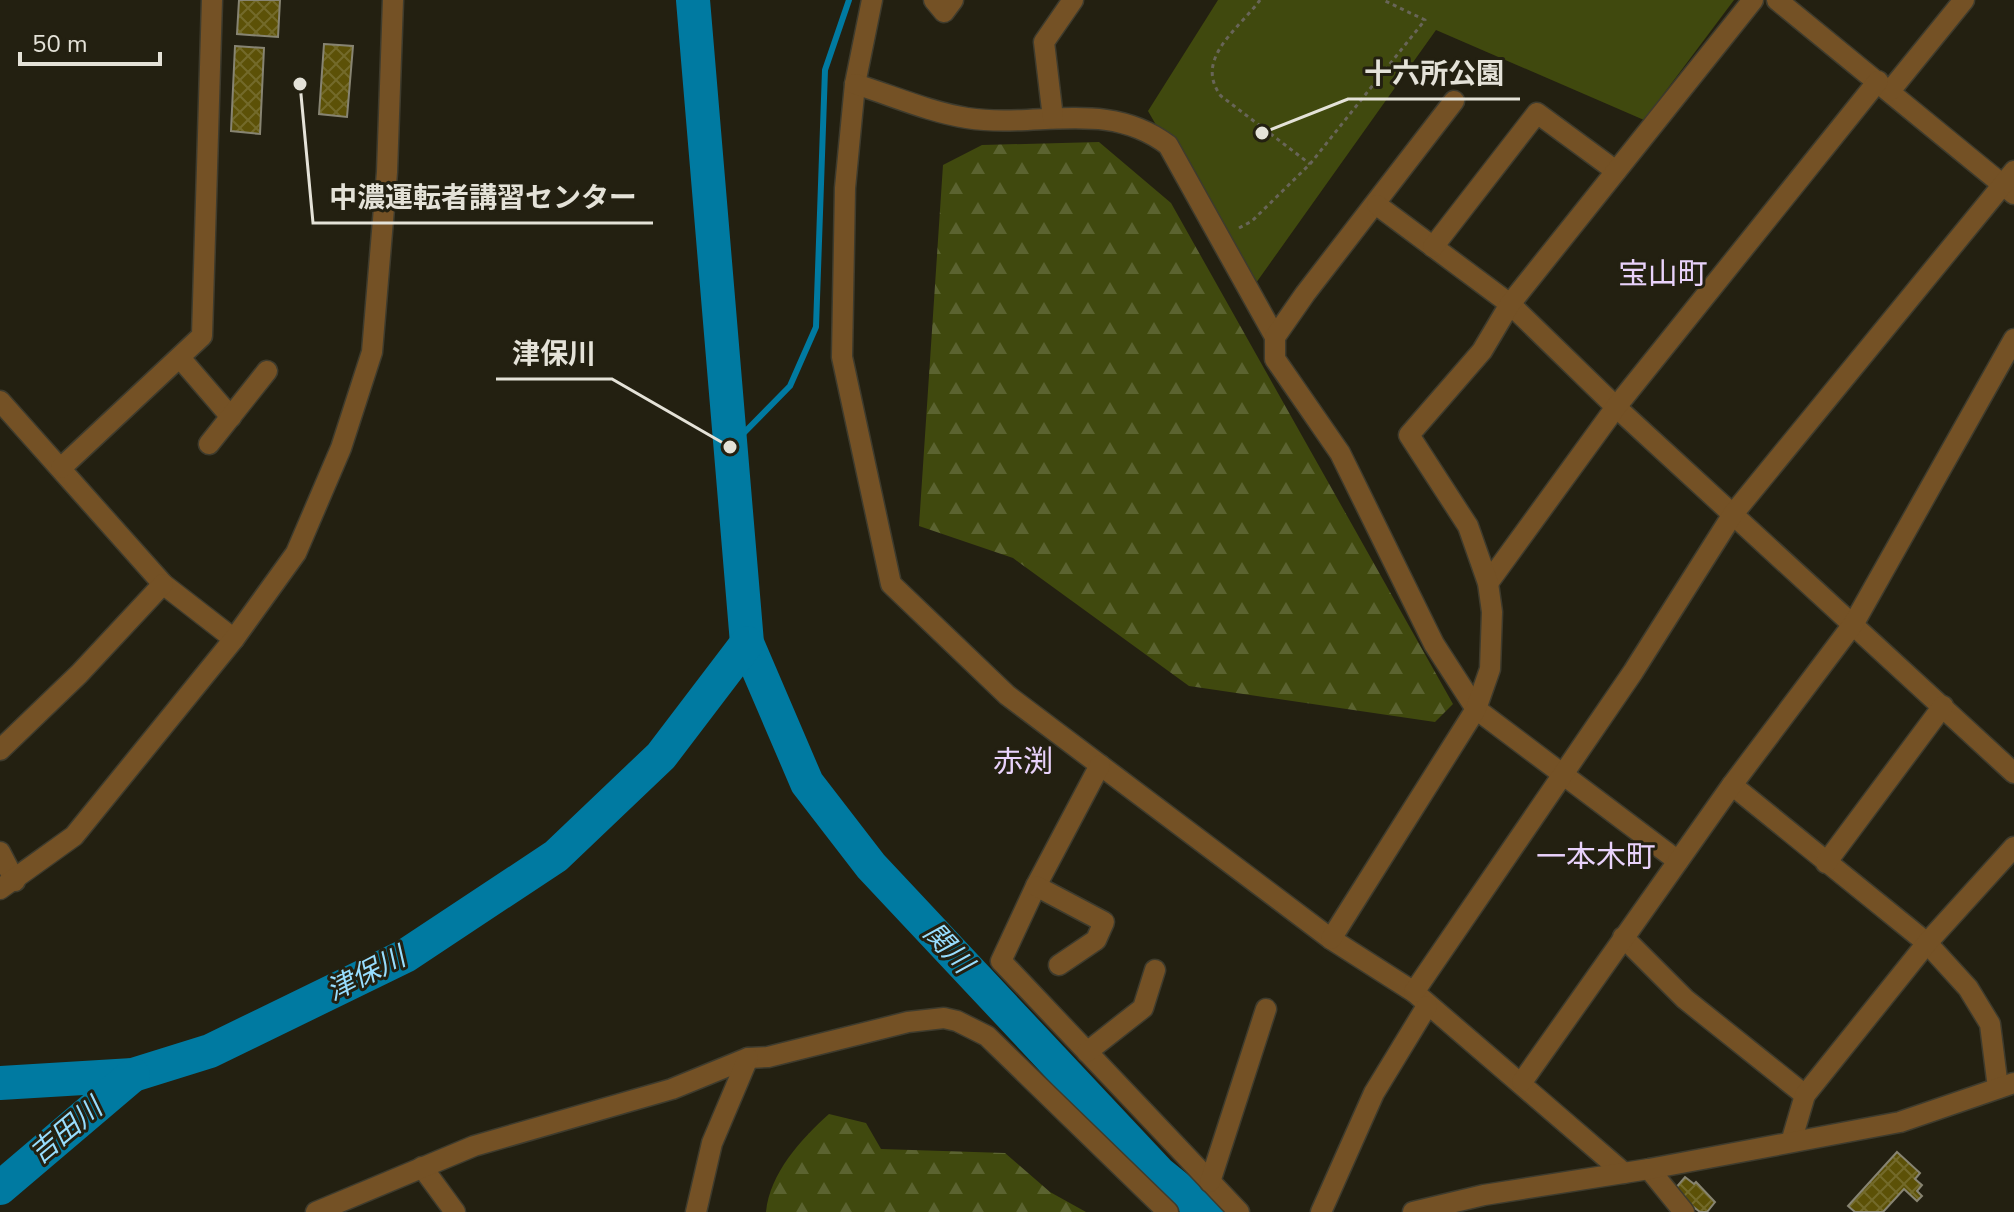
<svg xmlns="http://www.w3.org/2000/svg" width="2014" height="1212" viewBox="0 0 2014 1212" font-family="'Nunito Sans','Noto Sans JP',sans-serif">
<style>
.forest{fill:url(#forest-firs)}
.park{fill:#40490e}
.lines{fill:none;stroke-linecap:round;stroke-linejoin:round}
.stream{stroke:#007aa1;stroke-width:6}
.river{stroke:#007aa1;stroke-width:34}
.building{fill:url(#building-cross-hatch);stroke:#878472;stroke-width:2}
.minor-casing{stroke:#3e3b2d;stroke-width:23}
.path{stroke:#686558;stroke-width:3;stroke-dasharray:4 4;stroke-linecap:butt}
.minor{stroke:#745125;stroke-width:20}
.labels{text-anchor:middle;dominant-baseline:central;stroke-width:6;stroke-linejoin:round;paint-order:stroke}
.water-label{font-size:28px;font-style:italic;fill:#98ddfe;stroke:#232011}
.quarter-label{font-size:30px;fill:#e9d2fb;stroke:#232011}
.leader{fill:none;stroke:#e4e2d8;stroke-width:3}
.callout-dot{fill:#e4e2d8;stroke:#232011;stroke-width:3}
.callout-label{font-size:28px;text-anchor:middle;font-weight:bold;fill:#e4e2d8;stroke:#232011;stroke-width:6;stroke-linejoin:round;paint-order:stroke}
</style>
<defs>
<pattern id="forest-firs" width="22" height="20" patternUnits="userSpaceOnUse" patternTransform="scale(2)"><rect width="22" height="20" fill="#40490e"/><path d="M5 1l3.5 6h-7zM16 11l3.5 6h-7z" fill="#5b6330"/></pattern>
<pattern id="building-cross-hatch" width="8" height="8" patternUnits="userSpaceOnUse" patternTransform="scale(2)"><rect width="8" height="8" fill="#5c5107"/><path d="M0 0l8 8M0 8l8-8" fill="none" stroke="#736a2a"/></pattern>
</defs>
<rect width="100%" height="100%" fill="#232011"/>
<g class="forest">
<polygon points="1099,142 1171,203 1453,704 1435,722 1189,686 1013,558 919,526 943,165 982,145"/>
<path d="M829,1114L866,1123L881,1149L1005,1153L1050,1192L1086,1212H766C770,1173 801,1139 829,1114Z"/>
</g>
<polygon class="park" points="1218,0 1734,0 1644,120 1436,30 1251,290 1148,111"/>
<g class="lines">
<polyline class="stream" points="730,447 790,386 816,327 825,70 849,0"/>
<g class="river">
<polyline points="693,0 747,643 807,783 871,866 1159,1173 1207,1212"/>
<polyline points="0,1083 133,1075 210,1051 405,956 556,856 661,756 747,643"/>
<polyline points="0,1188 133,1075"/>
</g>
</g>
<g class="building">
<polygon points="239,0 280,0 278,37 237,34"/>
<polygon points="324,44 353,46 347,117 319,114"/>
<polygon points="235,46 264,48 260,134 231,131"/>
<polygon points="1897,1152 1920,1173 1915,1179 1922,1185 1917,1191 1922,1196 1917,1201 1904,1189 1883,1212 1855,1212 1848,1206"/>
<polygon points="1685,1177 1694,1184 1696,1182 1715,1202 1707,1212 1700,1212 1673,1191"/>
</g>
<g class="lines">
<g class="minor-casing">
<g id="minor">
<polyline points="872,0 855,84 845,188 842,357 891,584 1007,695 1331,939 1414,992 1624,1173"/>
<polyline points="934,0 944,12 953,0"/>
<polyline points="1777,0 2014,194"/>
<path d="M855,84C891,95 929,112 967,118C1037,129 1106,98 1168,145L1275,337"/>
<polyline points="1890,91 1964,0"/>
<polyline points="1454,101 1305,294 1275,337 1275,359 1340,453 1434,644 1476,709 1678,861"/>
<polyline points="1053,118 1044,42 1073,0"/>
<polyline points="1377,205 1510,304 1616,407 2014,773"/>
<polyline points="1433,247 1537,113 1616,171"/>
<polyline points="181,359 231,417"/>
<polyline points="0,401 163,584 234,639"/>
<polyline points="209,444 267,371"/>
<polyline points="61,468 202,336 212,0"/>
<polyline points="1488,583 1616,407 1878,81"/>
<polyline points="0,750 79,674 163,584"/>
<polyline points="1100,765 1036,886 1001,961 1239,1212"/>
<polyline points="1732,785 1927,943 1968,988 1990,1024 1998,1088"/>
<polyline points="0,852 15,881"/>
<polyline points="1826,863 1943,706"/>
<polyline points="1036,886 1104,922 1096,940 1059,965"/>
<polyline points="0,889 74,836 234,639 296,553 341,448 372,352 387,172 393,0"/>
<polyline points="1623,937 1685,999 1805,1095"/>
<polyline points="1331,939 1476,709 1490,669 1492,612 1488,583 1468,526 1409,435 1482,351 1510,304 1753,0"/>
<polyline points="1414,992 1633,672 1733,514 2014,171"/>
<polyline points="1087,1052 1143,1008 1155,970"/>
<polyline points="1522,1082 1732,785 1854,623 2014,339"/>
<polyline points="1792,1139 1805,1095 1927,943 2014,847"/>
<polyline points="422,1167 455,1212"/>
<polyline points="1649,1169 1684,1212"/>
<polyline points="1210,1182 1266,1009"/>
<polyline points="316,1212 474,1146 672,1089 748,1058 768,1057 908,1022 944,1018 957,1021 987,1036 1168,1212"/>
<polyline points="696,1212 712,1143 748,1058"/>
<polyline points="1321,1212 1374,1093 1427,1006"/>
<polyline points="1413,1212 1484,1195 1649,1169 1900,1122 2014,1083"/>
</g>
</g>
<g class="path">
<path d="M1260,0C1239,29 1193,59 1221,96L1310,164"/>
<polyline points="1239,228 1252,221 1310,164 1425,20 1383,0"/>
</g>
<use href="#minor" class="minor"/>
</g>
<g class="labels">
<g class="water-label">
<text transform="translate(948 948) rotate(47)">関川</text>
<text transform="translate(366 974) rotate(-27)">津保川</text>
<text transform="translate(66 1131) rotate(-40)">吉田川</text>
</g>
<g class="quarter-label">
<text x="1663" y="274">宝山町</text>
<text x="1023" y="762">赤渕</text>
<text x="1596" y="857">一本木町</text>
</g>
</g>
<path class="leader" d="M1262 133L1348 99H1520M300 84L313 223H653M730 447L612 379H496"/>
<g class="callout-dot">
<circle cx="1262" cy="133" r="8"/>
<circle cx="300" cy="84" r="8"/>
<circle cx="730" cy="447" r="8"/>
</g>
<g class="callout-label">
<text x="1434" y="83">十六所公園</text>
<text x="483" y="207">中濃運転者講習センター</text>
<text x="554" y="363">津保川</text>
</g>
<path d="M20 52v12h140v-12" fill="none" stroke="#e4e2d8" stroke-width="4"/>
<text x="32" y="52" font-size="24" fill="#e4e2d8" stroke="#232011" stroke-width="6" paint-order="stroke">50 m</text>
</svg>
